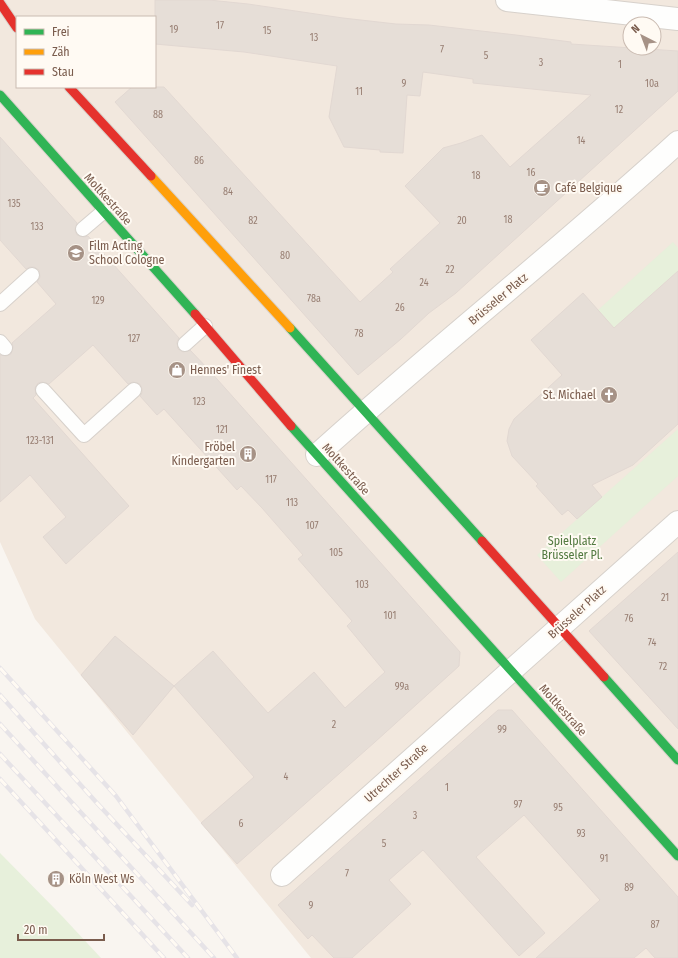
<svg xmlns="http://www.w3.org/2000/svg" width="678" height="958" viewBox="0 0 678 958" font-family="'Fira Sans Condensed',sans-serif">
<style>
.residential{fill:#f2e8de;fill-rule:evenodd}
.green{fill:#e7f0db}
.building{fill:#e6ded7;stroke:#e2d8d2}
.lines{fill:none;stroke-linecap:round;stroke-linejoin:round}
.lane-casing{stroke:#d7d1cb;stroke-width:16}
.street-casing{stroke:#d7d1cb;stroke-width:24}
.fast-casing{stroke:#d9d2cb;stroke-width:11}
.slow-casing{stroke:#d9d2cb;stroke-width:11}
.jam-casing{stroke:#d9d2cb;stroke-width:11}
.lane{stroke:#fefefd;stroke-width:14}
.street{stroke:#fefefd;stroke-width:22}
.fast{stroke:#30b455;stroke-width:9}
.slow{stroke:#ff9f0a;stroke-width:9}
.jam{stroke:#e5322d;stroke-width:9}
.rail-casing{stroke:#e6e3e7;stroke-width:4.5}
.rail{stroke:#fffaf3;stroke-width:3;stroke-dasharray:9;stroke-linecap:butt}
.labels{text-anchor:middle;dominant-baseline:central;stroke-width:4;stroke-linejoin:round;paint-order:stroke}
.number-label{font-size:10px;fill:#977e72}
.poi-label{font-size:12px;fill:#7a5c4d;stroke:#fffaf3;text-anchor:start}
.street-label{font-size:12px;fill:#7a5c4d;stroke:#fffaf3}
.park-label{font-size:12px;fill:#537a41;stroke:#fffaf3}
</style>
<rect width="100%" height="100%" fill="#f9f5f0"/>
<path class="residential" d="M0,0H678V958H311L35,619L0,542ZM17,17H155V87H17ZM630,24H654V48H630Z"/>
<g class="green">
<polygon points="673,242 678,248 678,271 614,328 598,310"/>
<polygon points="678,429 678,476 561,582 537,555"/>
<polygon points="0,853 61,915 101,958 0,958"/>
</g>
<g class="building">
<polygon points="155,0 209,0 248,4 343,18 396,24 429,25 516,35 571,42 571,44 678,51 678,91 456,293 429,313 401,339 358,375 115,102 132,87 164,87 360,302 393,272 390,269 440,223 405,186 443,148 461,143 482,135 510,167 591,95 473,83 473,79 423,72 420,96 407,95 403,153 380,152 380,150 344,147 329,117 337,66 244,52 155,44"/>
<polygon points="0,137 77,223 75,230 77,235 84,237 88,236 179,338 177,342 178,349 183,352 190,350 209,370 460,652 459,666 375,742 237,864 201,823 254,777 174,686 213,651 268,713 314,672 345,708 385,672 347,626 352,621 298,559 303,555 262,508 241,486 237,490 164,409 157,415 140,396 142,393 142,389 140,384 133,382 128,384 93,345 49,384 42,382 38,383 35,388 36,395 33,398 129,506 66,564 43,537 66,517 30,475 0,502 0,355 6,356 11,354 13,347 12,343 56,304 37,282 40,277 39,270 34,267 30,267 26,269 0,240"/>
<polygon points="678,271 678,424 633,465 592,485 602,497 577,519 568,510 562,515 536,486 538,484 512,456 507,441 509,429 514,419 562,375 531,340 583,293 614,328"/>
<polygon points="678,552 678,729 589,631"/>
<polygon points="115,636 174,686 133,735 81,675"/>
<polygon points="498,710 512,710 678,897 678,958 655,958 646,948 634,958 536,958 600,900 524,815 476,857 545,933 519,956 423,850 389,880 411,904 352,958 334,958 312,935 308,939 278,905"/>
</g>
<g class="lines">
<g class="lane-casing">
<g id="lane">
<polyline points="83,229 103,212"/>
<polyline points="0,304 32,275"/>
<polyline points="0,342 5,348"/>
<polyline points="185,344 205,326"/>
<polyline points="43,390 84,435 134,390"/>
</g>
</g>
<g class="street-casing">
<g id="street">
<polyline points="507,0 678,19"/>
<path d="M317,455C435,348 560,250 678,142"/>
<polyline points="282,875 678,522"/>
</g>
</g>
<g class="fast-casing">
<g id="fast">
<polyline points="0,95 195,314"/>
<polyline points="290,328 482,541"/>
<polyline points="291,426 678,856"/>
<polyline points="604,677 678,760"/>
</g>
</g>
<g class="slow-casing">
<polyline id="slow" points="151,176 290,328"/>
</g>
<g class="jam-casing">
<g id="jam">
<polyline points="0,3 17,28"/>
<polyline points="69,87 151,176"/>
<polyline points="195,314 291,426"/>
<polyline points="482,541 604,677"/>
</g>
</g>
<use href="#lane" class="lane"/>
<use href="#street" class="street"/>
<use href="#fast" class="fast"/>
<use href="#slow" class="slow"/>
<use href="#jam" class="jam"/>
<g class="rail-casing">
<g id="rail">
<polyline points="0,668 116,796 237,958"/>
<polyline points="0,695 96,802 192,905"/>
<polyline points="0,724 214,958"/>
<polyline points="0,754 188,958"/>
<polyline points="0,779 164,958"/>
</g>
</g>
<use href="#rail" class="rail"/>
</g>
<defs>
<g id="cafe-disc" transform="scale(0.9)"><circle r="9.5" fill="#a69286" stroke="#fffaf3"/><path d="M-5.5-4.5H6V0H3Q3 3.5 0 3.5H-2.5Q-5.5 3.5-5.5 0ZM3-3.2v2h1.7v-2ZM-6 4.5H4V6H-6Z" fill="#fff"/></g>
<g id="university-disc" transform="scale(0.9)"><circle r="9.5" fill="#a69286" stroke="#fffaf3"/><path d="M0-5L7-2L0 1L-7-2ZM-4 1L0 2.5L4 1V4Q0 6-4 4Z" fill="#fff"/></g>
<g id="shop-disc" transform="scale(0.9)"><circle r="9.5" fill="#a69286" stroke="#fffaf3"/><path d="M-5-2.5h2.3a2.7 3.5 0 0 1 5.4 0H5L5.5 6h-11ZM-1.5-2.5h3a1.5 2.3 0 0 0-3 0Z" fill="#fff"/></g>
<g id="church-disc" transform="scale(0.9)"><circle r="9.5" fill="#a69286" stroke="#fffaf3"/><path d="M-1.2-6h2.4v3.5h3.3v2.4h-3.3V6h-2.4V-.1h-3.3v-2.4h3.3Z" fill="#fff"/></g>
<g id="building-disc" transform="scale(0.9)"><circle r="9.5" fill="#a69286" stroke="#fffaf3"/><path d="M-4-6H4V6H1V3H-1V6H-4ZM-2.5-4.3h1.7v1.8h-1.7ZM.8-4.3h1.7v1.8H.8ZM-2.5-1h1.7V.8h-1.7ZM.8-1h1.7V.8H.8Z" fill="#fff"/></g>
</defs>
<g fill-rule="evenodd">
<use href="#cafe-disc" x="542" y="188"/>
<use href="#university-disc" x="76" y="253"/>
<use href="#shop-disc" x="177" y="370"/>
<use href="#church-disc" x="609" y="395"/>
<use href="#building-disc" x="248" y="454"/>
<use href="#building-disc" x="56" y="879"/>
</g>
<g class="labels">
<g class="number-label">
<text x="220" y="26">17</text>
<text x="174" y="30">19</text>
<text x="267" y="31">15</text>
<text x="314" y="38">13</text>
<text x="442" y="50">7</text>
<text x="486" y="56">5</text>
<text x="541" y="63">3</text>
<text x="620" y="65">1</text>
<text x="404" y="84">9</text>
<text x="652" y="84">10a</text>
<text x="359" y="92">11</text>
<text x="619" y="110">12</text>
<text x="158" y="115">88</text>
<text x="581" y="141">14</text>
<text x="199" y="161">86</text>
<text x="531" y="173">16</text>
<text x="476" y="176">18</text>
<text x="228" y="192">84</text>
<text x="14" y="204">135</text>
<text x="508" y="220">18</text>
<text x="253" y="221">82</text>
<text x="462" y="221">20</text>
<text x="37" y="227">133</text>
<text x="285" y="256">80</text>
<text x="450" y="270">22</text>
<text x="424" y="283">24</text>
<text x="314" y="299">78a</text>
<text x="98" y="301">129</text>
<text x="400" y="308">26</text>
<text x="359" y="334">78</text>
<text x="134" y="339">127</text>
<text x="199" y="402">123</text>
<text x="222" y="430">121</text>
<text x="40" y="441">123-131</text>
<text x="271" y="480">117</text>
<text x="292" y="503">113</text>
<text x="312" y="526">107</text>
<text x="336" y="553">105</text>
<text x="362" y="585">103</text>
<text x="665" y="598">21</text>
<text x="390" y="616">101</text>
<text x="629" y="619">76</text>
<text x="652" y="643">74</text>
<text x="663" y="667">72</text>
<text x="402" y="687">99a</text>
<text x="334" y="725">2</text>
<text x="502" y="730">99</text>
<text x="286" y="777">4</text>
<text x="447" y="788">1</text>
<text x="518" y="805">97</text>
<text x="558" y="808">95</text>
<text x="415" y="816">3</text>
<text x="241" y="824">6</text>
<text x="581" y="834">93</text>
<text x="384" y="844">5</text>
<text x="604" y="859">91</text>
<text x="347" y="874">7</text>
<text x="629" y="888">89</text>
<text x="311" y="906">9</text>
<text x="655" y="925">87</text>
</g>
<g class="poi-label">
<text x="555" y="188">Café Belgique</text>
<text x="89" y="246">Film Acting<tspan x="89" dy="14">School Cologne</tspan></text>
<text x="190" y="370">Hennes' Finest</text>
<text x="596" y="395" text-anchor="end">St. Michael</text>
<text x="235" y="447" text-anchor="end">Fröbel<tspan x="235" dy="14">Kindergarten</tspan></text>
<text x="69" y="879">Köln West Ws</text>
</g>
<g class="street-label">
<text transform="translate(108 199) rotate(48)">Moltkestraße</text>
<text transform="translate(498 299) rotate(-40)">Brüsseler Platz</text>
<text transform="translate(346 469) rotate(48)">Moltkestraße</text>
<text transform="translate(577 612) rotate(-42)">Brüsseler Platz</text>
<text transform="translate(563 710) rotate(48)">Moltkestraße</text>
<text transform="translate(396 773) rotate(-42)">Utrechter Straße</text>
</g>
<g class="park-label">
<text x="572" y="541">Spielplatz<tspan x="572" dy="14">Brüsseler Pl.</tspan></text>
</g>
</g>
<rect x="16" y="16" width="140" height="72" fill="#fffaf3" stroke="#cabbb1"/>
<rect x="24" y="29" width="20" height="6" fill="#30b455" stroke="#cabbb1"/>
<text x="52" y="36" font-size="12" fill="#7a5c4d">Frei</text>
<rect x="24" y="49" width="20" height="6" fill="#ff9f0a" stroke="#cabbb1"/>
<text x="52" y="56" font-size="12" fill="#7a5c4d">Zäh</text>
<rect x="24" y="69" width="20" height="6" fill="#e5322d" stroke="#cabbb1"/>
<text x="52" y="76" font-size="12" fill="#7a5c4d">Stau</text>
<g transform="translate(642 36) rotate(318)"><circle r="19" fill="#fffaf3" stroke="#cabbb1"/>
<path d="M0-3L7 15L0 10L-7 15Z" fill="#a69286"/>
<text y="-6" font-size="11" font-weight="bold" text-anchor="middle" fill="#7a5c4d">N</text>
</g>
<path d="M18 934v6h86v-6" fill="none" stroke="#7a5c4d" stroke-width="2"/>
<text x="24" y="934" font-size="12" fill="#7a5c4d" stroke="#fffaf3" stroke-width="3" paint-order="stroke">20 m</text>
</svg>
